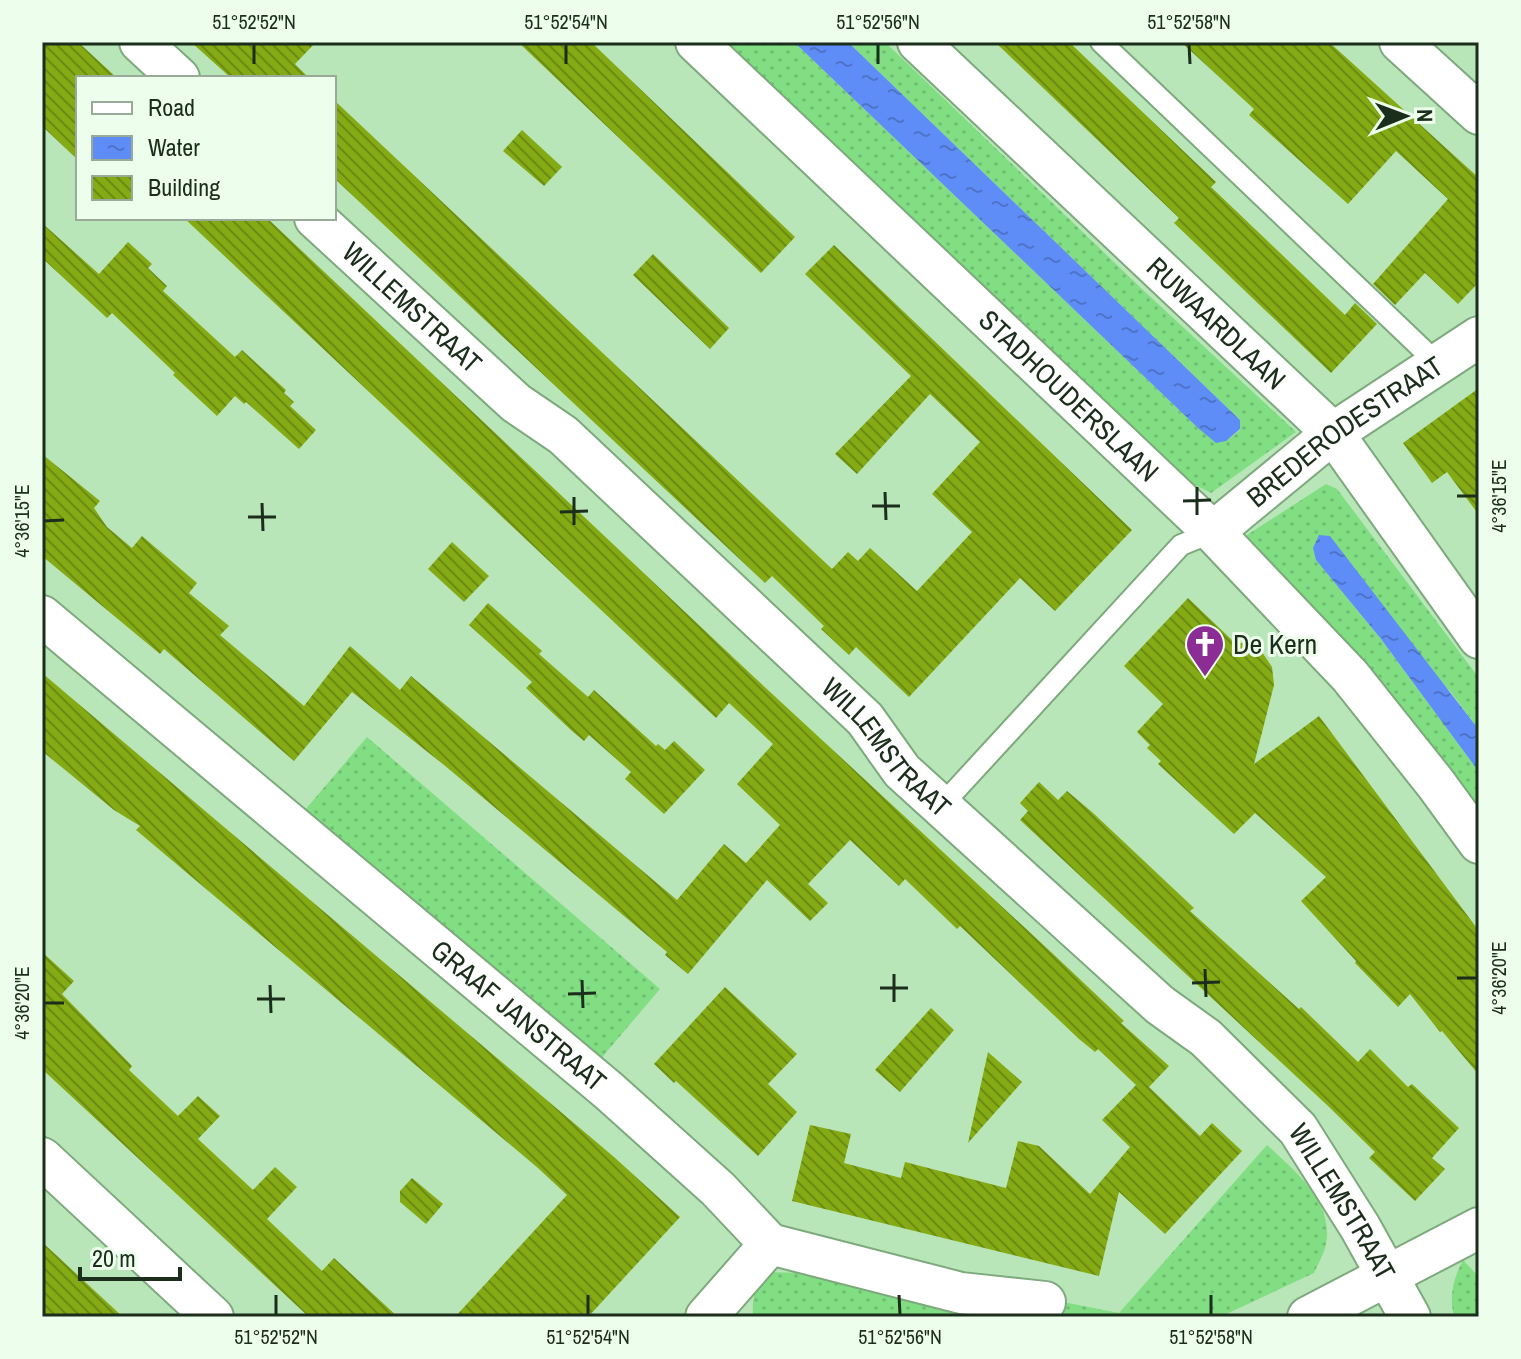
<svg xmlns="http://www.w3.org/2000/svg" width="1521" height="1359" viewBox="0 0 1521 1359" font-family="'Archivo Narrow',sans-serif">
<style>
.grass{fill:url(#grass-dots)}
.water{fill:url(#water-ripples)}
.building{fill:url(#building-back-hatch)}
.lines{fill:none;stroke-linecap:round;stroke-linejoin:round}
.service-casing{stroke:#7da97d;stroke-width:24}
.minor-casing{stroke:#7da97d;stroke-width:44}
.service{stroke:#fff;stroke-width:20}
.minor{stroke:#fff;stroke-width:40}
.ticks{fill:none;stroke:#1b2d1b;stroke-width:3}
.labels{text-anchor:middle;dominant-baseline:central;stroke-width:6;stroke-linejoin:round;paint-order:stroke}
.street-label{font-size:28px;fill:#1b2d1b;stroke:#edffec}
.poi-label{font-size:28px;fill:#1b2d1b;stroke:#edffec;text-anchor:start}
.neatline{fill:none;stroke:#1b2d1b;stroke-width:3}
.ticks-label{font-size:20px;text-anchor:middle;fill:#1b2d1b}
</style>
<defs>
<pattern id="grass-dots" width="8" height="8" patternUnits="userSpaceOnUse" patternTransform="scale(2)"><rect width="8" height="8" fill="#81de83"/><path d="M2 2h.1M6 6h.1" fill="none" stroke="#6fbf71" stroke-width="1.8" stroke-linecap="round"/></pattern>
<pattern id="water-ripples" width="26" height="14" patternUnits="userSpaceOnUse" patternTransform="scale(2)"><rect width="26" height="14" fill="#5f8df8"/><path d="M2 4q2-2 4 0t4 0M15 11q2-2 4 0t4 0" fill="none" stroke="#4e74c8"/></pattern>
<pattern id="building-back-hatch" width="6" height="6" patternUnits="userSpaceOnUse" patternTransform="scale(2)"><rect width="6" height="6" fill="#84aa14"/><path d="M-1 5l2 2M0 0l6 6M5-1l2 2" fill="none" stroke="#6b8b12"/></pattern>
</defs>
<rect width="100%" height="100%" fill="#b8e6b8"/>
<g class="grass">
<polygon points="723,42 794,42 1198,428 1226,441 1240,430 1240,420 848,42 885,42 1142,289 1296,432 1211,493 1184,479"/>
<polygon points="1326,484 1337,489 1479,678 1479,730 1450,691 1316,560 1381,639 1479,772 1479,823 1252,549 1247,535"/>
<polygon points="367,737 660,989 592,1069 299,817"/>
<path d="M1267,1145C1294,1170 1334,1202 1326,1244C1324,1254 1318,1264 1314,1273L1220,1317H753C752,1298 754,1285 769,1272L800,1273L985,1316L992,1288L1119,1313Z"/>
<path d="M1463,1260L1479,1277V1317H1454C1449,1295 1453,1280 1463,1260Z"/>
</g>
<g class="water">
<polygon points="794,42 848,42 1240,420 1240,429 1226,441 1216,443 1198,428"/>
<polygon points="1319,535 1330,536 1479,730 1479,772 1381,639 1316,560 1313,548"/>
</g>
<g class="building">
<polygon points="42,42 78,42 117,78 78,78 78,160 42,126"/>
<polygon points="191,42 316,42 295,64 309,78 231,78"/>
<polygon points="518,42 591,42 795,237 761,273"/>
<polygon points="995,42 1069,42 1216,182 1211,187 1345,315 1355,303 1377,324 1331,373 1174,223 1179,218"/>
<polygon points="1181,42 1329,42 1479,178 1479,282 1458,304 1425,273 1395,305 1373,284 1448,199 1396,151 1348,204 1249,115 1254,109"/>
<polygon points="334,100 832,569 848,552 858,561 870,548 917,591 972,532 932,494 980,442 930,394 857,474 835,454 911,376 805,274 834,245 1132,530 1055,611 1020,578 909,697 856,647 849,655 821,629 824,626 772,576 765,583 334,178"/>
<polygon points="522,130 562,167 544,186 503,151"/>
<polygon points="184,218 267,218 754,677 1050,951 1124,1021 1121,1023 1169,1066 1149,1087 1200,1136 1212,1123 1242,1151 1165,1234 1119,1192 1099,1276 792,1201 810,1125 851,1134 844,1163 901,1178 905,1162 1006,1188 1018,1141 1039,1146 1090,1194 1130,1147 1102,1120 1136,1085 1098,1049 1095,1052 1079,1039 960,926 957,929 905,879 899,886 850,840 808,884 828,903 810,921 767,880 688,974 665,955 667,952 444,765 352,692 294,761 164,649 160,654 42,556 42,454 100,501 94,508 107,527 132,548 142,536 197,583 189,593 229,626 220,635 304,706 350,646 400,690 411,676 677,900 724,844 746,863 780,825 737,784 773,744 729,703 716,718"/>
<polygon points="42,223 99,274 128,242 152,264 148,268 167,286 163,291 235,357 242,350 286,390 284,393 294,402 290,406 316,430 299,449 246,402 244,404 235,396 217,416 173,375 175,373 112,313 107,318 42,258"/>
<polygon points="653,254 729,328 710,349 633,275"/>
<polygon points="1479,388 1479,515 1447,472 1432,483 1403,443"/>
<polygon points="452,542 489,576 464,602 428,569"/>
<polygon points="1188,598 1233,641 1250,645 1262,652 1272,667 1274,685 1254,764 1319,716 1479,931 1479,1075 1442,1031 1440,1032 1410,994 1398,1007 1355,963 1356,961 1301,901 1326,877 1255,813 1234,834 1158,764 1161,761 1147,748 1150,745 1137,732 1163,704 1124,666"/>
<polygon points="488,603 542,651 539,654 588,697 594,690 656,746 658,744 665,750 674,741 705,770 664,814 625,779 631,772 589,735 584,741 572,731 526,688 532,682 469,625"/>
<polygon points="42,673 614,1157 680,1217 588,1317 455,1317 567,1195 538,1168 136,830 140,826 114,810 42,751"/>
<polygon points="1039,782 1058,800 1067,791 1092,812 1194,908 1190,911 1299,1009 1301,1007 1358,1062 1370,1049 1408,1087 1412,1084 1459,1128 1432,1158 1445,1169 1415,1201 1369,1158 1375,1152 1327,1105 1020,820 1028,811 1020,803"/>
<polygon points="42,952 74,981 62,994 132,1066 129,1070 178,1116 198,1096 220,1116 198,1139 253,1190 275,1167 297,1187 267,1219 322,1271 334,1258 398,1317 309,1317 42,1069"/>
<polygon points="725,987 797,1054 768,1084 797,1112 758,1156 676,1081 674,1083 654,1064"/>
<polygon points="931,1008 954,1030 900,1092 875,1070"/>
<polygon points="988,1052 1022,1082 968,1143"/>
<polygon points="412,1178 443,1204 426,1224 400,1202 400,1191"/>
<polygon points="42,1242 123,1317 42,1317"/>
</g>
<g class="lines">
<g class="service-casing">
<g id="service">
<polyline points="1101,42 1439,365"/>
<polyline points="941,806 1181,545 1213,532"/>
</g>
</g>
<g class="minor-casing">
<g id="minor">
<polyline points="140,42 179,78"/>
<path id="s1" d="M696,42L1213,532L1350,676L1436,784L1479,843"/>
<path id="s2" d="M918,42L1333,433L1479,638"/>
<polyline points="1400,42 1479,114"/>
<path id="s3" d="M315,218L516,403L563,435L865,719L902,771L1160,1005L1206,1038L1298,1129L1360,1227L1410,1317"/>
<path id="s4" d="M1213,532L1333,433L1479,337"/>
<path id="s5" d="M42,616L609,1091L718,1189L770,1244L961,1293L1045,1302"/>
<polyline points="42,1158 213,1317"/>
<polyline points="706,1317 770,1244"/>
<polyline points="1308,1317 1479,1228"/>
</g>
</g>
<use href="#service" class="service"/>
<use href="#minor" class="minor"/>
</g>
<path class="ticks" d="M254,44V64M566,44V64M878,44V64M1189,44L1190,64M1197,487V515M885,492L886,520M1457,496H1477M574,497V525M1183,501L1211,500M262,503L263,531M872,506H900M560,512L588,511M248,517H276M44,521L64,520M1205,969L1206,997M894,974V1002M1457,978H1477M582,980L583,1008M1192,983L1220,982M270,985L271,1013M880,988H908M568,994L596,993M257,999H285M44,1003H64M276,1295V1315M588,1295V1315M899,1295L900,1315M1211,1295V1315"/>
<defs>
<g id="church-pin" transform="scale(2)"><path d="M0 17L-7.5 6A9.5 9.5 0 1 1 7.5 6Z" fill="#8c2c95" stroke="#edffec"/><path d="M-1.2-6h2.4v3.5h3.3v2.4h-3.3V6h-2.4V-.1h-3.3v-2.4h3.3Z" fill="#fff"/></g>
</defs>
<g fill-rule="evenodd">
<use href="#church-pin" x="1205" y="644"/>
</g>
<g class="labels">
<g class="street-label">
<text stroke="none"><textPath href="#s3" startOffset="132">WILLEMSTRAAT</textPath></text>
<text stroke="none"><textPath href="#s2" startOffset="410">RUWAARDLAAN</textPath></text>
<text stroke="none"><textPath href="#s1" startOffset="514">STADHOUDERSLAAN</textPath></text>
<text stroke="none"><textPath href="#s4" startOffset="166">BREDERODESTRAAT</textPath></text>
<text stroke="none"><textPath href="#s3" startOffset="780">WILLEMSTRAAT</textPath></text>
<text stroke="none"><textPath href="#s5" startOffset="622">GRAAF JANSTRAAT</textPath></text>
<text stroke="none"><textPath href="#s3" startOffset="1428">WILLEMSTRAAT</textPath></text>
</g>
<g class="poi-label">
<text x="1233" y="644">De Kern</text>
</g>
</g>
<rect width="1521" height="1359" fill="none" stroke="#edffec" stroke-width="88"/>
<rect x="76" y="76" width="260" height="144" fill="#edffec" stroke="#99ab98" stroke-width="2"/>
<rect x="92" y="102" width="40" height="12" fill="#ffffff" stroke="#99ab98" stroke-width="2"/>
<text x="148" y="116" font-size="24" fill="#1b2d1b">Road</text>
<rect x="92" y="136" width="40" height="24" fill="url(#water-ripples)" stroke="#99ab98" stroke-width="2"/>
<text x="148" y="156" font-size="24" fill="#1b2d1b">Water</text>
<rect x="92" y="176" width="40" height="24" fill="url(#building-back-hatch)" stroke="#99ab98" stroke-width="2"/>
<text x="148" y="196" font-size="24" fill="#1b2d1b">Building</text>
<g transform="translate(1405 116) rotate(89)" stroke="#edffec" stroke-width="6" paint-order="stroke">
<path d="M0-6L14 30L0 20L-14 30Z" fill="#1b2d1b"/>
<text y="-12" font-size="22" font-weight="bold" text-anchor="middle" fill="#1b2d1b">N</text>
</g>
<path d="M80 1267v12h100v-12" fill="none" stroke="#1b2d1b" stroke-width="4"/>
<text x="92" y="1267" font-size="24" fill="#1b2d1b" stroke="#edffec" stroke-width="6" paint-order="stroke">20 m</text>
<rect x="44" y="44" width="1433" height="1271" class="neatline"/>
<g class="ticks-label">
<text x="254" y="29">51°52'52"N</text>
<text x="566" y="29">51°52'54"N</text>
<text x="878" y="29">51°52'56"N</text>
<text x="1189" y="29">51°52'58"N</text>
<text transform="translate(1499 496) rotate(-90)" y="7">4°36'15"E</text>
<text transform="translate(22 521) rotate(-90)" y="7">4°36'15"E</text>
<text transform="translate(1499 978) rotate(-90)" y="7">4°36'20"E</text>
<text transform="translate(22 1003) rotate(-90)" y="7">4°36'20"E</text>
<text x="276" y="1344">51°52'52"N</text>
<text x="588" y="1344">51°52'54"N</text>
<text x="900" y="1344">51°52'56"N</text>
<text x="1211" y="1344">51°52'58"N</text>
</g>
</svg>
